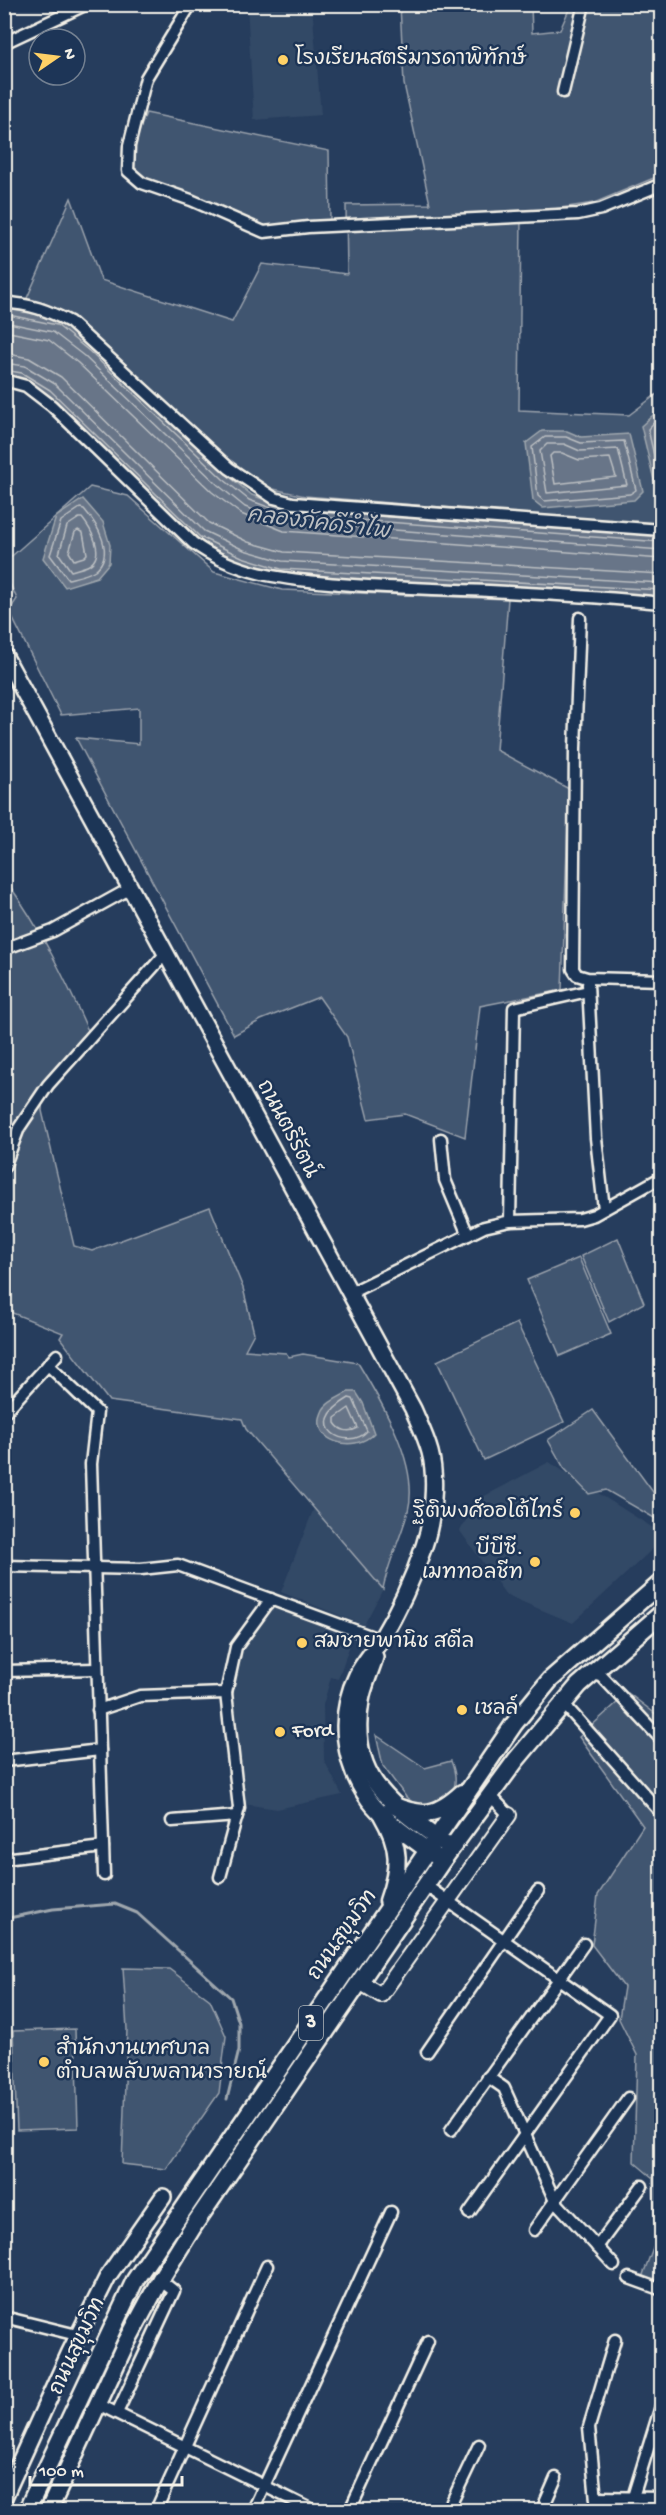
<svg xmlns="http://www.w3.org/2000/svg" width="666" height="2515" viewBox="0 0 666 2515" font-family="'Gochi Hand','Playpen Sans Thai',sans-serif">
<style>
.built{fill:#334966}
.green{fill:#40546f;stroke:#9aa2ac;stroke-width:1.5}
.water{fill:#677588;stroke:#9fa7ae;stroke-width:1.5}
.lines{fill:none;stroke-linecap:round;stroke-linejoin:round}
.shore{stroke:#bcbfc2;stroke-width:1.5}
.stream{stroke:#9fa7ae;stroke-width:3}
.minor-casing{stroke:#f4f1e8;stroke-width:15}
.tertiary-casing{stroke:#f4f1e8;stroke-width:18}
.secondary-casing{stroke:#f4f1e8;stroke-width:20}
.trunk-casing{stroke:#f4f1e8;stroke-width:21}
.minor{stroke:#1d3557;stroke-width:10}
.tertiary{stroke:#1d3557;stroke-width:14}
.secondary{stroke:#1d3557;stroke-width:15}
.trunk{stroke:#1d3557;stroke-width:16}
.poi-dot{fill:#ffd166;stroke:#1d3557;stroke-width:2}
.labels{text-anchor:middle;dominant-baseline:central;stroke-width:5;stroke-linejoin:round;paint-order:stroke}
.shield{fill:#1d3557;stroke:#b4b9bc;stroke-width:1.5}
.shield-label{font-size:20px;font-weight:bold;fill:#f4f1e8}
.poi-label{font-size:21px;fill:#f4f1e8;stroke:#1d3557;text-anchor:start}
.street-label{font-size:21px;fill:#f4f1e8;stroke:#1d3557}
.water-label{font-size:22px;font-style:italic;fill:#bcbfc2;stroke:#1d3557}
</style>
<rect width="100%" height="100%" fill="#263d5d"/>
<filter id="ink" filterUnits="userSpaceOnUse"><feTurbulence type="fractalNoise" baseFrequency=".0167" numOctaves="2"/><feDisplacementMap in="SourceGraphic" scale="12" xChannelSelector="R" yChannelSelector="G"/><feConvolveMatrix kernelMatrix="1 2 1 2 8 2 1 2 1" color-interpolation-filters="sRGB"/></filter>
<g filter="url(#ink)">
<g class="built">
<polygon points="247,5 312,5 321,115 254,120"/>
<polygon points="549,1462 661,1533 661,1541 573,1623 506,1595 460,1531 477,1500"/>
<polygon points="314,1508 383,1589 364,1625 281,1592"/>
<polygon points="275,1607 352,1639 338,1679 331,1677 323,1705 324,1760 342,1795 277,1809 244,1804 232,1693 242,1646"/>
</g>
<g class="green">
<polygon points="400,5 531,5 532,33 560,30 571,5 661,5 661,175 594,203 521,214 519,410 629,415 661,391 661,525 305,496 269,488 225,456 81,323 44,303 24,305 71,198 101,280 232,322 262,264 347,274 346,205 430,204 404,84"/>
<polygon points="146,113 329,151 330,220 265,229 142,179 133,170 135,142"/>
<polygon points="90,487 128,496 214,572 282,590 508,599 496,750 569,789 562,990 480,1006 465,1137 405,1114 368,1119 347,1037 319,997 261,1020 234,1035 76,738 139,744 139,708 61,715 9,611 17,599 5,573 5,562"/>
<path d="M7,882C41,929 66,980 89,1033L43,1087L42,1111L74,1246L92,1251L210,1207L243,1288L254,1333L245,1350L286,1353L289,1357L303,1354L358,1363C381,1401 420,1465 408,1511C401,1538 388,1562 383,1589L246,1429L242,1419L109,1401L60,1338L63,1333L5,1310L4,883Z"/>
<polygon points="618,1238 644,1303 609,1322 581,1256"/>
<polygon points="579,1258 611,1334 560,1356 527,1280"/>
<polygon points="517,1323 564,1422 484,1460 437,1361"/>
<polygon points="593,1410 661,1503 661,1514 656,1519 606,1490 589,1494 564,1468 548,1440"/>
<polygon points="628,1693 661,1718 661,2283 640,2283 655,2242 653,2178 634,2162 637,2055 619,2019 624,1987 592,1945 598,1895 643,1826 579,1737"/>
<path d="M376,1735L425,1768L451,1761C464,1794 446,1803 417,1806L406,1797L383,1766Z"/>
<polygon points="123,1968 169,1969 210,2000 226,2036 219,2093 166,2169 122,2164 127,2029"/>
<polygon points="75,2029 78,2128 17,2130 13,2031"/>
</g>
<g class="water">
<polygon points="4,308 59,319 93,346 226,474 252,495 292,510 661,536 661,596 280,575 240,563 196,542 46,394 20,378 5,376"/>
<polygon points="661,408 661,476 654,480 641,426"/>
<polygon points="542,431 567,431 581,437 629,434 643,491 634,500 543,508 533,500 526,443"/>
<polygon points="83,499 103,522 110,545 109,563 97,577 65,587 43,558 56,517"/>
<path d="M348,1392H356L363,1403L374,1433C354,1455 309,1441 322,1412C326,1402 340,1397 348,1392Z"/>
</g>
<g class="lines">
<g class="shore">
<polyline points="4,314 57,325 89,351 223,479 249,500 290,515 662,542"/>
<polyline points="4,322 53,332 84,356 218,485 245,507 288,522 662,550"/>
<polyline points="4,331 49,340 78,363 212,492 241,514 284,531 662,559"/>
<polyline points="4,353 29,358 61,377 209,523 248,542 284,552 662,574"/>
<polyline points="4,363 25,366 55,384 204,531 244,550 282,561 662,583"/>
<polyline points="4,370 22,373 50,390 200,537 242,557 281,569 662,590"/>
<polyline points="662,414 648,429 657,469 662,471"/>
<polygon points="545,437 566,437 581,443 624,441 636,490 630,494 544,501 538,496 532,447"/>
<polygon points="547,444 564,444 580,451 618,449 627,485 547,493 540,451"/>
<polygon points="553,453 562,453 579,460 610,458 616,477 555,484 550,456"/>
<path d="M80,508L84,509C97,524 116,554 95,570C88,575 76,577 68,579L50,555L61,521Z"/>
<path d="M79,518H82C91,529 106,555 89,565C84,568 76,569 71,571L59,554L67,526Z"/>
<polygon points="78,530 83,533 87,554 84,557 74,560 69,552 75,532"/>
<path d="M349,1398L353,1399L367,1431C349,1452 299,1427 349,1398Z"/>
<path d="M349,1408L358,1428C349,1433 340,1431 335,1423V1418Z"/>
</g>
<polyline class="stream" points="4,1919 53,1909 115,1904 137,1913 231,1998 239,2023 239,2050 227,2099"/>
<g class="minor-casing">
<g id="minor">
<polyline points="191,4 146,78 129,146 128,171 142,183 191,200 264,232 308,227 578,214 601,209 662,184"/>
<polyline points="4,43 87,4"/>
<polyline points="563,92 584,4"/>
<path d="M4,303C29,303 49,311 70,322L229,468L274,498L293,503L662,530"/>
<path d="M4,380L26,386L52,406L193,543C238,576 285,579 339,584C389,588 439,589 489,591C547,594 604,597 662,603"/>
<polyline points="580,618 575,748 573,969 577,975 587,978 662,980"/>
<polyline points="4,949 53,931 131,888"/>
<polyline points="588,984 596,1138 604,1209"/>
<polyline points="441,1139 445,1180 468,1235"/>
<polyline points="4,1167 19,1128 48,1085 166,953"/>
<polyline points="510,1221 514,1008 588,991"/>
<polyline points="350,1293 484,1227 510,1221 580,1219 594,1215 662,1177"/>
<polyline points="48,1365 97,1412 91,1464 104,1875"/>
<polyline points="4,1413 57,1355"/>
<polyline points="4,1566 141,1569 178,1565 381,1640"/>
<polyline points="596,1670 662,1740"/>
<polyline points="4,1671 97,1669"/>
<polyline points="563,1703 662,1814"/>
<polyline points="98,1710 140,1696 226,1693"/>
<polyline points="4,1761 100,1750"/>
<polyline points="490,1795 509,1815"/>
<polyline points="172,1821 237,1816"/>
<polyline points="4,1859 103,1847"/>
<polyline points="220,1877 239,1808 226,1693 236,1647 271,1599"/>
<polyline points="425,1885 610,2015 469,2213"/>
<polyline points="427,2052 538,1891"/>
<polyline points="488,2077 504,2088 555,2201 614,2265"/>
<polyline points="451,2130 584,1944"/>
<polyline points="534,2230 628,2098"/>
<polyline points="597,2247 642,2186"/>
<polyline points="629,2278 662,2290"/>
<polyline points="4,2317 77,2335"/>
<polyline points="98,2404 313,2510"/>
<polyline points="117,2413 174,2291 160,2280"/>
<polyline points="596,2497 662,2498"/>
<polyline points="633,2497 662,2403"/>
<polyline points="156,2510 267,2266"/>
<polyline points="253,2510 391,2212"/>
<polyline points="350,2510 428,2341"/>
<polyline points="448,2510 479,2445"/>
<polyline points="542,2510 556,2478"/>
<polyline points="597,2510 589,2427 615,2340"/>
</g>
</g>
<g class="tertiary-casing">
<polyline id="tertiary" points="360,1982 381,1995 509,1815"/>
</g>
<g class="secondary-casing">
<g id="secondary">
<path d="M4,655L413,1409C419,1423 426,1437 430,1452C437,1478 433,1520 424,1546C414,1576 397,1613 380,1641C373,1652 363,1663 357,1675C337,1715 343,1764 369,1800C386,1823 419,1843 442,1861"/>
<path d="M375,1657C371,1671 363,1687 361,1701C348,1778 391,1804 445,1844"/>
<polyline points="4,2497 70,2352 108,2276 163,2197"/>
</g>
</g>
<g class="trunk-casing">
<g id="trunk">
<path d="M392,1805C423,1818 437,1816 462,1793"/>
<path d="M382,1815C401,1847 400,1867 388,1901"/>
<polyline points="27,2510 135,2280 514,1724 550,1680 662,1582"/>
<polyline points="49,2510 125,2345 160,2280 194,2225 442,1861 516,1760 579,1685 662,1613"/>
</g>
</g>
<use href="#minor" class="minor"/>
<use href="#tertiary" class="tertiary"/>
<use href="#secondary" class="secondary"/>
<use href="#trunk" class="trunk"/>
</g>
</g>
<g class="poi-dot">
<circle cx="283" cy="60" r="6"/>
<circle cx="575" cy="1513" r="6"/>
<circle cx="535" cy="1562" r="6"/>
<circle cx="302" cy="1643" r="6"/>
<circle cx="462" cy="1710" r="6"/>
<circle cx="280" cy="1732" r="6"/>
<circle cx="44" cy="2062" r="6"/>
</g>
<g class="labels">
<rect class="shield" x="299" y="2006" width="24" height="34" rx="4.5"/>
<g class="shield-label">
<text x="311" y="2023">3</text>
</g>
<g class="poi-label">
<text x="295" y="60">โรงเรียนสตรีมารดาพิทักษ์</text>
<text x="563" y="1513" text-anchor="end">ฐิติพงศ์ออโต้ไทร์</text>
<text x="523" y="1550" text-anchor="end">บีบีซี.<tspan x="523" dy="24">เมททอลชีท</tspan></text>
<text x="314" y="1643">สมชายพานิช สตีล</text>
<text x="474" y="1710">เชลล์</text>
<text x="292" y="1732">Ford</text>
<text x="56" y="2050">สำนักงานเทศบาล<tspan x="56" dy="24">ตำบลพลับพลานารายณ์</tspan></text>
</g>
<g class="street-label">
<text transform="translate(286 1130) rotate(62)">ถนนตรีรัตน์</text>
<text transform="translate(344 1936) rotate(-55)">ถนนสุขุมวิท</text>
<text transform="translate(79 2347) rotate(-65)">ถนนสุขุมวิท</text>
</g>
<g class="water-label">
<text transform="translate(318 525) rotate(7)">คลองภัคดีรำไพ</text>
</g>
</g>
<rect width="666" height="2515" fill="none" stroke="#1d3557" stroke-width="24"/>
<rect x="12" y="12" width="642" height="2491" fill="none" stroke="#f4f1e8" stroke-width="2" filter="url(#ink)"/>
<g transform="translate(57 57) rotate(76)"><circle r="28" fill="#1d3557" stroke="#738091" stroke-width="1.5"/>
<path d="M0-4.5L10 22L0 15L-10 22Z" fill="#ffd166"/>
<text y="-9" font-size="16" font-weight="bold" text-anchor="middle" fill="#f4f1e8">N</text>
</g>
<path d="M30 2476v9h152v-9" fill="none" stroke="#f4f1e8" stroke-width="3"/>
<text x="39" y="2476" font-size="18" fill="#f4f1e8" stroke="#1d3557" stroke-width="4.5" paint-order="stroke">100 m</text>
</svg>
